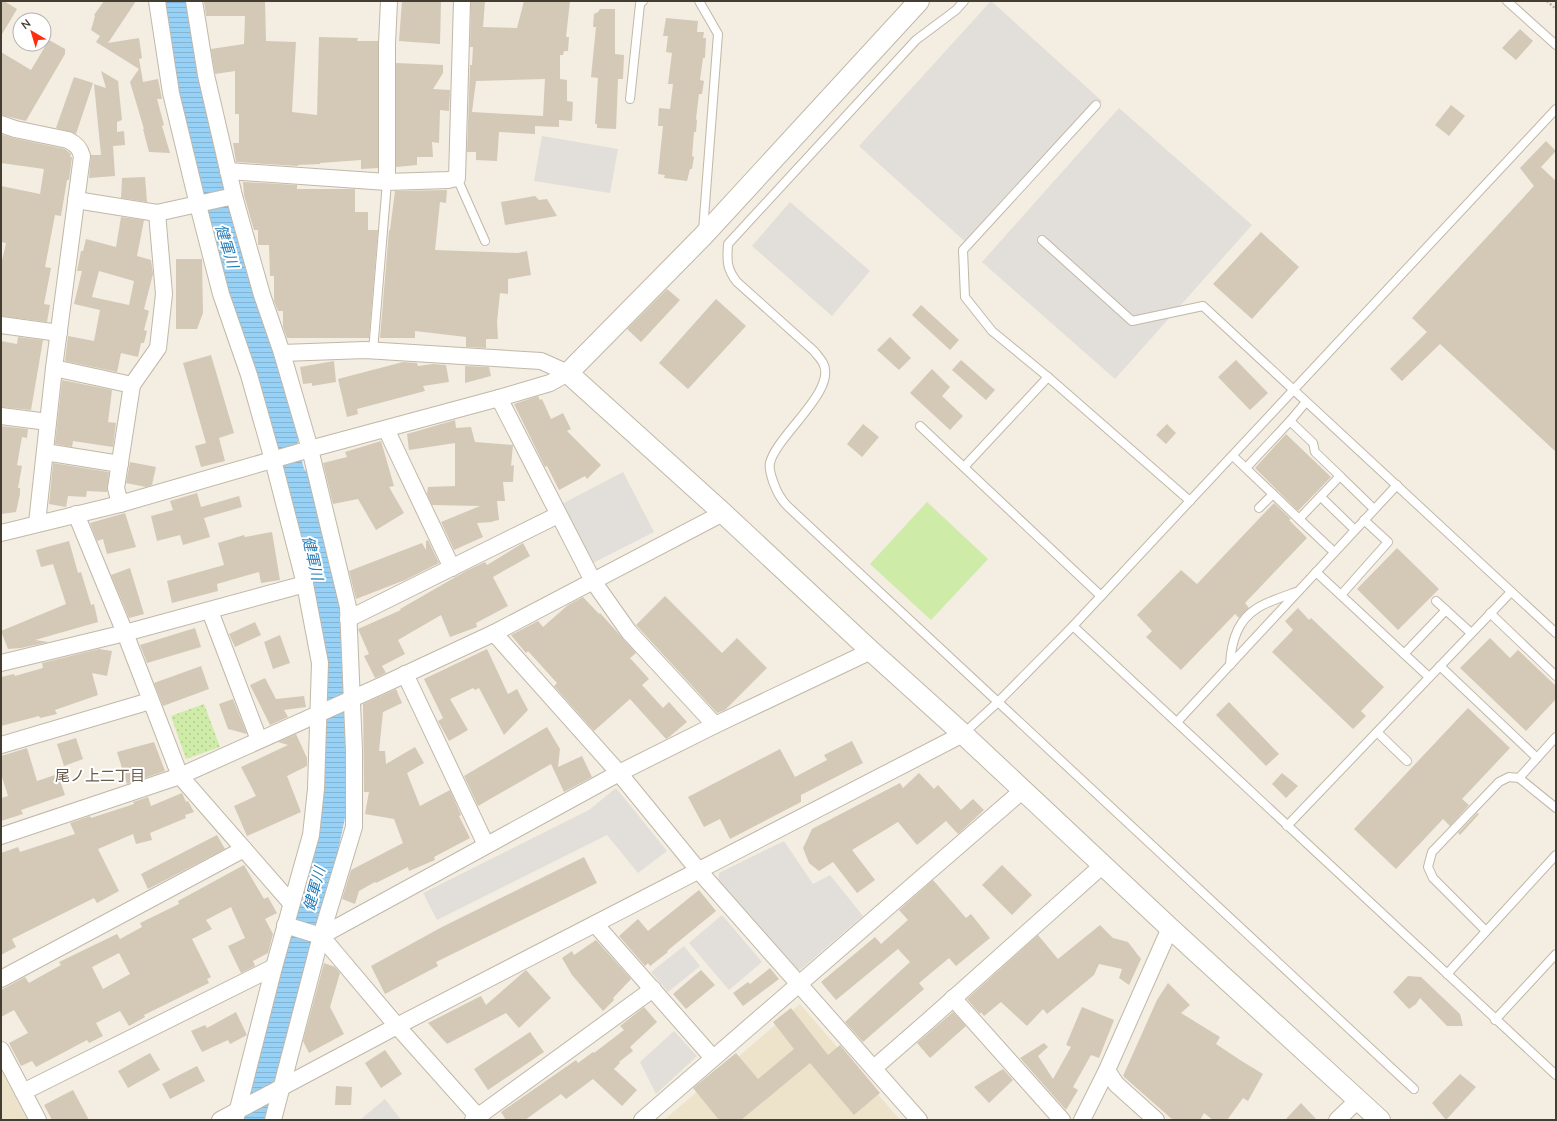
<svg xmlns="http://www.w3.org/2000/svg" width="1557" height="1121" viewBox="0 0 1557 1121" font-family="Mulish,'Noto Sans JP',sans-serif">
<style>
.education{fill:#ede3ca}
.grass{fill:url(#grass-dots)}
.garden{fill:#ceeba7}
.parking{fill:#e2dfdb}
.water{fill:url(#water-rules)}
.building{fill:#d4c9b7;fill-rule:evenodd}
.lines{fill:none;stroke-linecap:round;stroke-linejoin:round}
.service-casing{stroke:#c1b8a7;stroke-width:10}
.minor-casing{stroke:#c1b8a7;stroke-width:18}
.tertiary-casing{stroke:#c1b8a7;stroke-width:22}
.path{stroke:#c2b194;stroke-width:2.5;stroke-dasharray:2 2;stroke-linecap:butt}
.service{stroke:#fff;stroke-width:8}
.minor{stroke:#fff;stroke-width:16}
.tertiary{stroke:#fff;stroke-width:20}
.labels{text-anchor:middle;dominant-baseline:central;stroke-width:4;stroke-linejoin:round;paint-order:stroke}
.water-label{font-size:15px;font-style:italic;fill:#247cb8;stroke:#fff}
.neighbourhood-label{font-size:15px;fill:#685b49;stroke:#fff}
</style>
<defs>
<pattern id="grass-dots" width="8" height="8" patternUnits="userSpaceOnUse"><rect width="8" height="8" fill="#ceeba7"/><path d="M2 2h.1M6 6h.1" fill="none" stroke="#b2ca90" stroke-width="1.8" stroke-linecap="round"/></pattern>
<pattern id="water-rules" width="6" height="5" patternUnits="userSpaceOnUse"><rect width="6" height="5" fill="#98d1f6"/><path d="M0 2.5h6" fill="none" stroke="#84b4d3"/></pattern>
</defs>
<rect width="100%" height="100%" fill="#f3ede2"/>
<g class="education">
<polygon points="800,1004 900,1120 664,1120"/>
<polygon points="1,1069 28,1120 1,1120"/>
</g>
<polygon class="grass" points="204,704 220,747 186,759 171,716"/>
<polygon class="garden" points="927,502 988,559 931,620 870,564"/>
<g class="parking">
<polygon points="991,1 1102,101 970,246 859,146"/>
<polygon points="1119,108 1252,225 1115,379 982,262"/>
<polygon points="542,136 618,149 610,193 534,181"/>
<polygon points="790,202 870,271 832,316 752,246"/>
<polygon points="623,472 654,532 591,564 560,505"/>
<polygon points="616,788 667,851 638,873 607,835 437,920 423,893 589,810"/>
<polygon points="784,841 813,884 830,875 863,916 800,970 794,968 718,880 719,873"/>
<polygon points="722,915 762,962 729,990 689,943"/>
<polygon points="684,946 700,966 668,992 651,972"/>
<polygon points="674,1031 697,1056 656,1094 640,1062"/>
<polygon points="385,1099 401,1120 360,1120"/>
</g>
<polygon class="water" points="161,1 190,1 231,211 252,288 301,439 297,443 304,469 308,473 341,606 348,804 330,887 267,1120 239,1120 299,896 323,667 195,175"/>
<g class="building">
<polygon points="1,1 4,1 17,9 1,36"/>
<polygon points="104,1 136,1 108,43 139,38 142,58 139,59 143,82 158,79 162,99 157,99 164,125 162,126 170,153 149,152 143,129 144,129 130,82 139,69 96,42 100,36 91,30 95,16 94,15"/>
<polygon points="204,1 265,1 266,41 296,42 292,112 317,115 319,37 358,38 357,41 378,41 378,168 361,169 361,160 320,163 320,164 298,165 298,166 236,162 233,143 239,143 239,114 235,114 235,71 215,74 211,49 244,44 245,16 206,16"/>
<polygon points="402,1 441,1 440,44 399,41"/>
<path d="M471,1H485L483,27L517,28L524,1H570L566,37H569L568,51H564L563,55H560V79L567,80V101L573,102L572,121L559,120V127L535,126V134L499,132L497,161L476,160V152H467L470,65H472L473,47H470ZM545,79L543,116L472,112L476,81Z"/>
<polygon points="600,9 615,9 615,54 624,55 623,79 618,79 616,129 597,128 597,124 595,124 598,78 591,77 596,27 593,27 594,14 598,12"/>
<polygon points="666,18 698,21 697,32 704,32 703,38 706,38 705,58 703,58 700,80 704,81 702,94 699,94 696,119 697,120 696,132 694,132 692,156 694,157 692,169 690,169 687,181 664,178 665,175 658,174 663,126 658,126 659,108 670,109 673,84 668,84 672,53 666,52 668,36 663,36"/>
<polygon points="1520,29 1533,41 1516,60 1502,48"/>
<polygon points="49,40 65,49 65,54 27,119 26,121 1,115 1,52 31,70"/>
<polygon points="396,63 443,65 443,73 433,89 450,90 449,111 440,110 439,143 432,142 433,157 417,157 417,165 396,167"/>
<polygon points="101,71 118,81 122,120 117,122 117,132 124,131 125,145 113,146 115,176 89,178 91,155 101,155 94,84 106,88"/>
<polygon points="74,77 93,83 76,134 56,128"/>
<polygon points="1451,105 1465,116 1449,136 1435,125"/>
<polygon points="1,134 13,138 65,149 71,154 70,157 72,157 69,180 67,180 61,216 55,215 45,267 51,268 44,304 50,305 47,322 1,316 1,265 6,243 1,242 1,186 40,194 44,169 1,163"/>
<polygon points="1546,141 1556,151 1541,167 1556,181 1556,452 1440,344 1402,381 1390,369 1427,332 1412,318 1534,186 1520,168"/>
<polygon points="145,177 147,202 121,198 122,178"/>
<polygon points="243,182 297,185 297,189 355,189 355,212 368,212 368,230 378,230 369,338 287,338 283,327 283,311 278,311 274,301 274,276 270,276 269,245 258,245 258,230 254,230 244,195"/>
<polygon points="447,190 446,203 440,202 435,250 518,253 527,251 531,275 508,279 508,294 500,293 497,322 498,339 486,339 486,348 466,347 466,337 415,331 415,338 380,338 389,230 390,230 395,191"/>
<polygon points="535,196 539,200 547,199 557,216 505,225 501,202"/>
<path d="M121,217L144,220L137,256L151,260L153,274L144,309L149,311L144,330L147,331L144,343H141L138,357L121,353L117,372L65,361L68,336L94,341L100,310L74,304L82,271H77L81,251H83L86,239L116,247ZM99,271L134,281L129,305L92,297Z"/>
<polygon points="1261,232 1299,267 1252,319 1213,284"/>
<polygon points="176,259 202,259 203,313 197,329 176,329"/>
<polygon points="667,289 680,300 641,342 627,329"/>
<polygon points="716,299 746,326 688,389 659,363"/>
<polygon points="921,305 959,340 950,350 912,315"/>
<polygon points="18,337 43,340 31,410 1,407 1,341 17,344"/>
<polygon points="890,337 911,358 899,370 877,350"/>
<polygon points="211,355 234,433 219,438 225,461 201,467 195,446 206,443 183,363"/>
<polygon points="961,360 995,390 986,400 952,370"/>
<polygon points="1236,360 1268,393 1250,410 1218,377"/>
<polygon points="334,361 336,382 312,386 312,383 303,384 300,367"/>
<polygon points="403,362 417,363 418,366 433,364 446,365 449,382 423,386 425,391 357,409 358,414 347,417 338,379"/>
<polygon points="465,366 489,367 491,376 465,383"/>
<polygon points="932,369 950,387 942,396 963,416 950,430 910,393"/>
<polygon points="62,380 112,390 108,422 116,423 113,447 73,441 72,447 55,444"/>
<polygon points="538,396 540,400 542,399 551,419 563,413 571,429 567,431 601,465 587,479 585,476 559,490 547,466 545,467 514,404"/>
<polygon points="455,420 456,428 471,427 475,442 513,445 511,466 514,465 513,482 503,482 505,501 497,501 499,520 494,521 492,522 477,523 483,537 454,550 441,522 480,506 432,505 427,494 428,487 455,486 455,443 409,450 407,434"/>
<polygon points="863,424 879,437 862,457 847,444"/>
<polygon points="1167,424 1176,433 1166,444 1156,435"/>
<polygon points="1,426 28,429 27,438 22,437 17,465 22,466 18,488 20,488 20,494 16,512 1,514"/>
<polygon points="1286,434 1331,477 1298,511 1255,468"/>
<polygon points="381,441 394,486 389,487 404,513 376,530 358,499 333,504 323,463 347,457 345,452"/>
<polygon points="130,462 156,467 152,485 146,487 126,483"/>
<polygon points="53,463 109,472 107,492 87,491 86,497 68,496 66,507 49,504"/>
<polygon points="197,493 201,507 239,496 242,507 204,518 210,537 183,545 180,535 157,541 151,516 173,510 170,501"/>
<polygon points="1274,503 1291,519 1289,520 1307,538 1245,603 1249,608 1239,618 1235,614 1181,670 1146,637 1152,631 1137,615 1181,570 1197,584"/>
<polygon points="125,513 136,547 107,554 103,539 97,541 90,523"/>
<polygon points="272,532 280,580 261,583 259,572 217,584 218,591 172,603 167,581 224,565 218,543 244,535 245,537"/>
<polygon points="428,540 439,563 405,580 356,599 349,571 422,543 426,550 426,541"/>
<polygon points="69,541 78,573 81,572 91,605 94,604 98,622 35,640 49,642 21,648 8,649 1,631 66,604 53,564 41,567 36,550"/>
<polygon points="523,543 530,556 493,577 508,606 476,623 477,627 450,637 441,615 398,640 405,654 382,666 386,673 375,678 364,656 369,654 358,629 401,610 400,609 466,571 485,562 487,565"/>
<polygon points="1397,548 1439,589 1398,630 1357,589"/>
<polygon points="130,568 144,614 129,618 111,575"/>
<polygon points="665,596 722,653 737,638 767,668 725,710 717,713 636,625"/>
<polygon points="583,597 599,614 600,613 636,653 630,658 649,679 642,685 663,708 669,702 687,722 669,737 666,739 630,699 594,731 554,686 557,683 528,651 526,653 511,635 538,621 543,627 568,605"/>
<polygon points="1298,608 1309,620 1311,618 1384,687 1361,711 1366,716 1353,729 1272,652 1293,630 1285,621"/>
<polygon points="255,622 261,635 235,647 229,634"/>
<polygon points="195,628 201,647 147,663 140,645"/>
<polygon points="280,635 290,663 273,669 264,642"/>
<polygon points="1490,638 1510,658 1518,650 1556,686 1556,699 1526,731 1460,668"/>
<polygon points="99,649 112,651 107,676 92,673 98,695 55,710 57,714 40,718 39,716 1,726 1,677 14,674 15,676 43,668 42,663"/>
<polygon points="487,649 508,694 517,689 528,710 504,735 479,688 475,690 473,688 450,699 468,730 449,741 438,721 443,718 424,679"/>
<polygon points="201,666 209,689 163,706 154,683"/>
<polygon points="265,678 276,699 304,696 306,707 284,710 288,717 270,725 250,685"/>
<polygon points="396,689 402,703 383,712 379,751 385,751 386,764 415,747 424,763 407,773 420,806 450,790 461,815 459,816 470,838 434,857 435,860 409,871 408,867 376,883 375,882 359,891 355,904 342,899 351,870 403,843 394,819 365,814 369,792 364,792 363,704"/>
<polygon points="233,699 247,734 228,729 219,704"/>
<polygon points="1229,702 1279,754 1266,766 1216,715"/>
<polygon points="1468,708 1510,748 1462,799 1469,805 1450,826 1443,819 1396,869 1354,829"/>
<polygon points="547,727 560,749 558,767 582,756 592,777 564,792 551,764 478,806 464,776"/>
<polygon points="296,734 307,758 307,766 287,776 301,812 247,836 234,806 256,796 241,767 288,745 278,742"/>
<polygon points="76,738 83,759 64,766 57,744"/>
<polygon points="852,741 863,763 801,795 801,802 730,839 720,819 704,827 688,797 780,749 795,777 827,760 824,755"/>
<polygon points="154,742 165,771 127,784 117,752"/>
<polygon points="27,748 37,781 58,774 65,795 21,810 23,814 1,821 1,798 8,796 1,774 1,756"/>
<polygon points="919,773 934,789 938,785 961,810 973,799 984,810 958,834 946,821 917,845 898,822 852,850 875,880 857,893 833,862 819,871 809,863 803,848 812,829 900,783 903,788"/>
<polygon points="1282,773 1298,786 1286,798 1272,784"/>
<polygon points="182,793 186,802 188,801 194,812 185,815 186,818 150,833 152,840 136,844 133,834 98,849 119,891 97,903 94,898 12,939 16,947 1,955 1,853 18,847 20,852 75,834 70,823 90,816 91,818 134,804 133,802 148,797 151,806"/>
<polygon points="1477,813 1479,814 1460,835 1458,833"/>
<polygon points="217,835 225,849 148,889 141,874"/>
<polygon points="584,857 597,883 436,962 438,966 385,994 371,966 442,927"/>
<path d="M244,865L264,899L268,897L277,913L265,919L273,934L268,953L253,961L255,966L241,973L228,946L245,938L231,907L206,920L212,929L192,939L211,977L207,979L209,983L144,1015L145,1017L129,1026L120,1011L96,1023L103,1036L89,1043L87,1040L36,1067L32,1061L21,1066L9,1043L28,1033L14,1010L1,1017V990L25,977L29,983L34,980L61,965L59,962L117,934L120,939L142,927L140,923L179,904L178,901ZM119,953L130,974L103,989L92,967Z"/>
<polygon points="1002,865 1032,895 1012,915 982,885"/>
<polygon points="933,880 966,918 971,914 990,938 956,966 949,958 919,983 924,989 863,1042 845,1022 910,962 898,949 836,1000 821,982 875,937 881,944 908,920 899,910"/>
<polygon points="699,890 716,911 667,951 668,952 650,966 648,963 645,966 619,936 638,919 648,931"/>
<polygon points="1100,925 1113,938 1128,942 1141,959 1129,985 1119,978 1122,969 1099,964 1094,975 1047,1014 1043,1009 1027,1026 1001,1002 984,1016 981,1012 980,1014 967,999 1038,935 1058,959"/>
<polygon points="596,940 631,979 613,998 614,1000 603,1011 572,975 562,958 572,951 574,955"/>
<polygon points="324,963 335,967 340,973 330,1007 344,1034 309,1053 303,1041"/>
<polygon points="770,968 779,979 743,1006 733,993 748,982 750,984"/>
<polygon points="526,970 551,998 519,1028 506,1013 447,1044 428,1023 481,996 486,1005"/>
<polygon points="701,970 715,985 686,1009 673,994"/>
<polygon points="1408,976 1421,977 1460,1014 1463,1026 1447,1026 1420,998 1416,1004 1409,1009 1393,992"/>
<polygon points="1168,983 1190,1005 1181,1013 1220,1037 1216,1044 1240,1060 1263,1074 1248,1101 1243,1098 1227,1120 1213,1120 1204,1113 1200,1120 1173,1120 1123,1076 1157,1000"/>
<polygon points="644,1007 657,1022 630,1047 633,1051 619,1062 620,1063 614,1069 637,1090 622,1106 593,1079 566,1099 561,1094 525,1120 506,1120 501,1112 576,1060 578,1063 593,1052 594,1053 624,1030 620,1026"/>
<polygon points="1082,1007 1114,1020 1099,1058 1091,1055 1073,1087 1078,1090 1066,1110 1020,1058 1044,1043 1048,1047 1038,1056 1053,1079 1071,1047 1066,1045"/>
<polygon points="791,1008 828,1055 840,1045 880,1093 854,1115 810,1063 741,1120 719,1120 693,1088 736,1053 758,1079 794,1049 773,1022"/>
<polygon points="236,1012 247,1035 230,1044 228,1040 202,1052 191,1031 205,1025 207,1028"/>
<polygon points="953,1012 966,1026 930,1058 917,1043"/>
<polygon points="530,1032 544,1052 488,1090 474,1069"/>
<polygon points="385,1050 402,1074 381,1088 365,1063"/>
<polygon points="150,1053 160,1070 128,1088 118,1071"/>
<polygon points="197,1066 205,1081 170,1099 162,1084"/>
<polygon points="1003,1069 1013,1080 989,1103 974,1087"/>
<polygon points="1460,1074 1476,1087 1446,1120 1432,1103"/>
<polygon points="336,1086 352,1087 351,1105 335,1105"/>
<polygon points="73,1090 89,1120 52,1120 44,1105"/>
<polygon points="1301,1103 1317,1120 1285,1120"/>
</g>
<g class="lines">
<g class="service-casing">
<g id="service">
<polyline points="699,1 718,34 703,231"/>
<path d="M964,1L956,10L916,40L728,244C727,260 726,268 737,282L814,351C817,355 821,359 823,363C838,390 776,436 770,463C768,471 776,491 781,498C785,505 792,510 798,516L1414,1089"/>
<polyline points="1507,1 1556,45"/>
<polyline points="630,99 640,4 643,1"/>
<polyline points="1096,105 963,250 965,297 992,331 1048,377 1190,501"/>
<polyline points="457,178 485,241"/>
<polyline points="1042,240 1132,321 1203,306 1556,633"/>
<polyline points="373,351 387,182"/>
<polyline points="1290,421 1306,402"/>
<polyline points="920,426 1101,596"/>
<path d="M1233,456C1255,477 1277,498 1299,519L1340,476L1315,452L1313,443L1290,421L1246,468"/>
<polyline points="964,467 1048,377"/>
<polyline points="1340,476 1374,509"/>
<polyline points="1321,497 1355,530"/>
<polyline points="1259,508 1273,494"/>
<polyline points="1299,519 1334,552"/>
<polyline points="1316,572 1429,677"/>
<polyline points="1341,595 1388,542 1364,520"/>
<polyline points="1436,601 1471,633"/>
<polyline points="1490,613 1556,676"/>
<polyline points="1073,626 1556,1075"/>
<polyline points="1404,654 1446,610"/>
<path d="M1230,665C1231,643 1237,621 1256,609C1266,602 1285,596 1296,592"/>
<polyline points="1440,666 1537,758"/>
<polyline points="1177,722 1397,485"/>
<polyline points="1377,732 1407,761"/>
<polyline points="963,734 998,702 1073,626 1556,109"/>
<polyline points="1519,778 1556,737"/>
<polyline points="1287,826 1511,592"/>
<polyline points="1486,931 1433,878 1428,867 1432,852 1499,782 1509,777 1519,778 1556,808"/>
<polyline points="1447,974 1556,855"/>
<polyline points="1495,1020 1556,954"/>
</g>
</g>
<g class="minor-casing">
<g id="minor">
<polyline points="194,1 206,75 234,196 262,295 282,353 310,449 348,607 354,751 354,827 321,936 273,1120"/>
<path d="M1,124L15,129L68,140C76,144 80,148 82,156L54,368L37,523"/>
<polyline points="228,171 387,182 448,180 457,178 462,1"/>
<polyline points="387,182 387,44 389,1"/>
<polyline points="76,200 157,213 234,196"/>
<polyline points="1,325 59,333"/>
<polyline points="282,353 365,350 541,361 568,373"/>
<polyline points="54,368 132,385 158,348 164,294 157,213"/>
<polyline points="499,398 593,581 629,632 715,725"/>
<polyline points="1,416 48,422"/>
<polyline points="386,429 452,568"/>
<polyline points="45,452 120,464"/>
<polyline points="120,504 116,488 132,385"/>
<polyline points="76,514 125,633 180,776 291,903"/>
<polyline points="1,533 120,504 310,449 499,398 550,383 568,373"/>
<polyline points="210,611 259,740"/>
<polyline points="348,619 558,515"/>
<polyline points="494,633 619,773 699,871 919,1120"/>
<polyline points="1,663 125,633 305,584 273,460 249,375 221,294 198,205 171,93 157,1"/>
<polyline points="405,674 486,845"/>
<polyline points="1,745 150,701"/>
<polyline points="1,836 180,776 376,688 494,633 723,513"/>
<polyline points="595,924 713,1058"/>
<polyline points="285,925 321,936 397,1026 481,1120"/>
<polyline points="321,936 619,773 715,725 871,651"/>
<polyline points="1,979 244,849"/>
<polyline points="953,998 1062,1120"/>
<polyline points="1,1050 38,1120"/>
<polyline points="874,1068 928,1021 1104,864"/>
<polyline points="1107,1070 1116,1084 1156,1120"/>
<polyline points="23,1092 274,967"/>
<polyline points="236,1117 274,967 311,835 316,789 320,663 305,584"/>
<polyline points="220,1120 397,1026 963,734"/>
<polyline points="473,1120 653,989"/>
<polyline points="642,1120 1023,790"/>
<polyline points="1082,1120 1107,1070 1170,928"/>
<polyline points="1337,1120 1358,1100"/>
</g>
</g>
<g class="tertiary-casing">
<polyline id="tertiary" points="919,1 703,236 568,373 723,513 871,651 963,734 1170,928 1380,1120"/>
</g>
<polyline class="path" points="1547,1 1556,9"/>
<use href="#service" class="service"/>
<use href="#minor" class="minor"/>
<use href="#tertiary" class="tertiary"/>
</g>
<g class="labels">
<g class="water-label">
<text transform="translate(227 246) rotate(73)">健軍川</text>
<text transform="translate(313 558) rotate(77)">健軍川</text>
<text transform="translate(314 889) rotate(-75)">健軍川</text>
</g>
<g class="neighbourhood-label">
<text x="100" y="775">尾ノ上二丁目</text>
</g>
</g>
<rect width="1557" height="1121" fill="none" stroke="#443d32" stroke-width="4"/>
<g transform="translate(32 32) rotate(322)"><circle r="19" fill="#ffffff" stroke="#b4b1ad"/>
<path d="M0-3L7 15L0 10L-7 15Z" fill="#ff2c0d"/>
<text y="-6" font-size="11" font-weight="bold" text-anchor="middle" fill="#443d32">N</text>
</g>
</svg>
